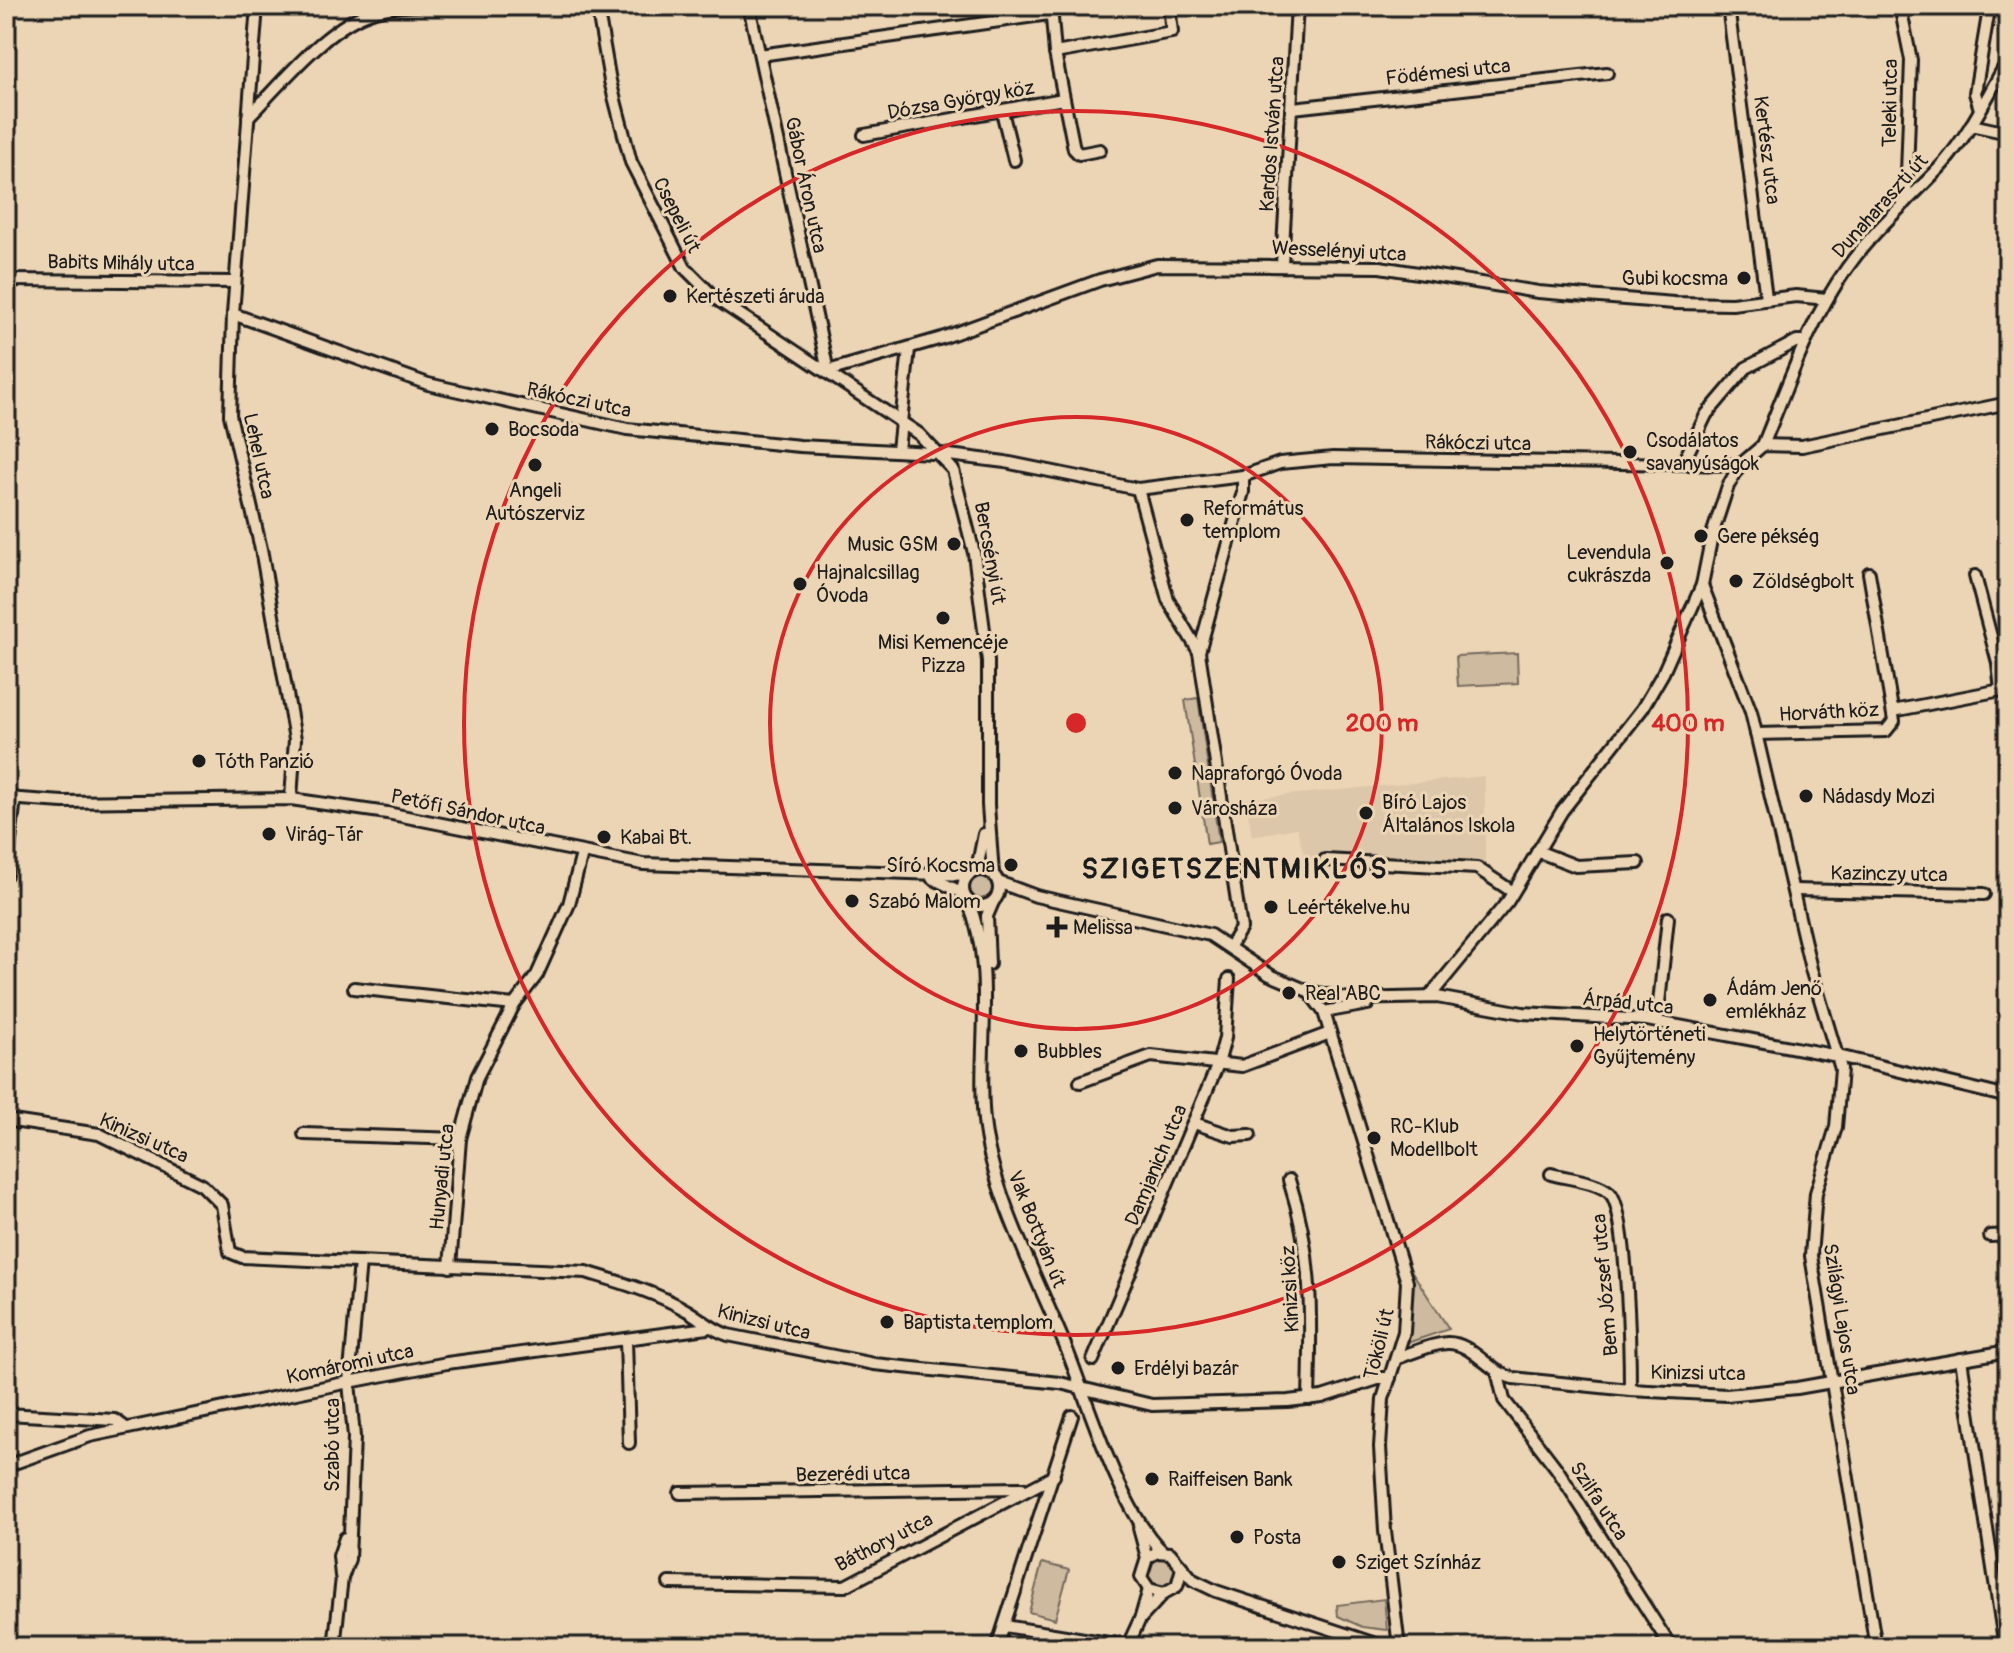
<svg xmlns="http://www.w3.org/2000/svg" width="2014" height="1653" viewBox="0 0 2014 1653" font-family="Pangolin,sans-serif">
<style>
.built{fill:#dcc7aa}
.green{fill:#ceba9f;stroke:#756b5e;stroke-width:2}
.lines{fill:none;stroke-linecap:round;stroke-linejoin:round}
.minor-casing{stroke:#1c1c1c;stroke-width:16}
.minor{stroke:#ecd5b5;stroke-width:10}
.ring{fill:none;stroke:#d62828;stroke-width:4}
.poi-dot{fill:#1c1c1c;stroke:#ecd5b5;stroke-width:3}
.labels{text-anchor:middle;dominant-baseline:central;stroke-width:6;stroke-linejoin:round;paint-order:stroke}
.street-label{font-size:20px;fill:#1c1c1c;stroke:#ecd5b5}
.poi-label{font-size:20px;fill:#1c1c1c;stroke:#ecd5b5;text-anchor:start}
.district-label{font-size:28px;font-weight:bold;letter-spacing:2px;fill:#1c1c1c;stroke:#ecd5b5}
.centre{fill:#d62828;stroke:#ecd5b5;stroke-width:4}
.ring-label{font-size:24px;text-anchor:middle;font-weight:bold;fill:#d62828;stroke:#ecd5b5;stroke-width:6;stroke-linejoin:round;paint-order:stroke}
</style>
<rect width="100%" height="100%" fill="#ecd5b5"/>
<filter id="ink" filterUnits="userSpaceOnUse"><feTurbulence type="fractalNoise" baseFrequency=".0125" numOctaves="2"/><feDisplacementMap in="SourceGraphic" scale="16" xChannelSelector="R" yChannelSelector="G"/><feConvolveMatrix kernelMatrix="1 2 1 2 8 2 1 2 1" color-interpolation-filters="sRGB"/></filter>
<g filter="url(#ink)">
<polygon class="built" points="1485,776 1485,863 1345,853 1305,860 1297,828 1252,836 1246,799"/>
<g class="green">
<polygon points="1517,653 1518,683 1458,686 1456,656"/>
<polygon points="1198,698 1219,842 1207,844 1185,700"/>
<circle cx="981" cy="888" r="12"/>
<polygon points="1409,1267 1449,1329 1407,1343 1413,1290"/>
<circle cx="1161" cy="1573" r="15"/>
<polygon points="1042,1563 1069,1570 1055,1619 1029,1612"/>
<polygon points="1384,1599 1387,1630 1362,1627 1338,1616 1337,1605"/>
</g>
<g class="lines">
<g class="minor-casing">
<g id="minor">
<polyline points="257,6 233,314 230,415 261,549 295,739 291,799"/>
<polyline points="597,6 610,81 631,162 685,268 715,298 919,434 953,470 974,553 988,661 988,805 993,874"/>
<polyline points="749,6 828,371"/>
<polyline points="1051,6 1055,53 1074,149 1079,154 1100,150"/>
<polyline points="1728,6 1766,298"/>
<polyline points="1900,6 1911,60 1906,202"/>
<polyline points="1055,53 1172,32 1169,6"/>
<polyline points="760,55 1049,14"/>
<polyline points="1293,108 1607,73"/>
<polyline points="1980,109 1975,93 1988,15"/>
<polyline points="1002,111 1014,160"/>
<path d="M248,117C282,83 328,24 375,11C405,2 442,6 473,6"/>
<polyline points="1971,125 2008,133"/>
<polyline points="864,135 1063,99"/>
<polyline points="1282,264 1297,6"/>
<polyline points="6,280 235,282"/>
<polyline points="233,314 428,384 627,429 800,446 932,453"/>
<polyline points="828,371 942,338 1100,280 1157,265 1380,267 1538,292 1674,303 1732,304 1796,296 1827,299"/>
<path d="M1763,445C1788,385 1809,321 1847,268C1874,229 1911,199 1943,164C1970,133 1988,95 2008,60"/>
<polyline points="898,450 909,349"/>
<polyline points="941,454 1005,462 1138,489 1243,476 1280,463 1333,458 1740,465 1763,445 1802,446 2008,403"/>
<polyline points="1683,463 1706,415 1746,368 1797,341 1806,341"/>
<polyline points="1138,489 1168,600 1199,652 1241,928 1230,946"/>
<polyline points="1975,576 1998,663 2001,690 2008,695"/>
<polyline points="1702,585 1751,712 1811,969 1841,1069 1836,1127 1816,1193 1811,1256 1876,1647"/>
<polyline points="1199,652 1243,492 1243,476"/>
<polyline points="1893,711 2001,690"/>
<polyline points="1756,734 1886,731 1894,721 1869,573"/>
<polyline points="6,798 63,802 291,799 387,813 643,864 968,875"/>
<polyline points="1537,851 1576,866 1638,863"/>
<polyline points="1325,860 1477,868 1513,892"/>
<circle cx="981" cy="888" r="18"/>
<polyline points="973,872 979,859 984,834"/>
<polyline points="6,875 15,798"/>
<polyline points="932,878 963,893"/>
<polyline points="998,882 1036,896 1210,935 1270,975 1308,991 1349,999 1437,997 1523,1013 1647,1020 1838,1056 2008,1097"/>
<polyline points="1793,890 1984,894"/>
<path d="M968,901C998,974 975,1053 985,1129C994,1196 1041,1286 1067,1350C1089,1405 1121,1513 1163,1552"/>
<polyline points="989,964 987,916 993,902"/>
<polyline points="354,988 514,1005"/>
<polyline points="1308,991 1324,1012 1407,1282 1404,1332 1383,1399 1380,1447 1385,1531 1399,1647"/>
<polyline points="1429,997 1508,901 1562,811 1642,709 1663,673 1702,585 1712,535 1728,486 1740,465"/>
<polyline points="1324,1012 1368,1004"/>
<polyline points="1657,1022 1668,918"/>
<polyline points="1080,1082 1151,1056 1242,1066 1330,1033"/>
<path d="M6,1120L99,1134L202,1185L222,1205L230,1252L242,1257L586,1272C619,1282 656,1292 686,1310C702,1319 710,1329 728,1335L874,1364L1060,1383L1152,1405L1288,1401L1322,1397L1381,1378H1390"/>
<polyline points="1194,1123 1233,1136 1250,1135"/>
<polyline points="304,1134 460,1139"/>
<path d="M1551,1174C1569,1179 1597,1181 1610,1193C1628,1211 1630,1359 1630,1390"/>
<path d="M1289,1180C1314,1257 1311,1319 1309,1399"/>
<polyline points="1990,1236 2008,1235"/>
<polyline points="450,1267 460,1139 477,1077 514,1005 537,975 569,904 582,854"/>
<polyline points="626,1340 629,1443"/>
<path d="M1397,1358C1413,1353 1430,1344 1447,1343C1472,1342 1489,1373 1513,1378L1630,1390L1727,1395L1797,1388L2008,1351"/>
<polyline points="1961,1359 2005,1647"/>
<polyline points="1093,1360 1218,1064 1225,1038 1229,979"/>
<polyline points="1498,1375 1504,1400 1557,1469 1671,1647"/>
<polyline points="6,1414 115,1420 126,1428"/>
<polyline points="6,1466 90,1436 349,1382 447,1363 707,1328"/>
<polyline points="680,1493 1022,1488"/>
<polyline points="1139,1528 1147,1558"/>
<polyline points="1182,1568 1177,1586 1164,1593 1149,1589 1141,1577 1147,1558 1157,1552 1170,1553 1193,1580 1216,1591 1385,1647"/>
<polyline points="341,1576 339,1556 345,1538"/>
<polyline points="669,1583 845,1586 1054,1476"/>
<polyline points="1141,1617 1149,1589"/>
<polyline points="1005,1626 1127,1646"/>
<polyline points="334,1647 342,1578 349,1559 354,1437 349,1382 360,1262"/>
<polyline points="997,1647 1072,1416"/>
<polyline points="1127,1647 1140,1619 1164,1593"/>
</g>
</g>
<use href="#minor" class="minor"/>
</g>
</g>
<g class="ring">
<circle cx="1076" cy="723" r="306"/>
<circle cx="1076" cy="723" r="612"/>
</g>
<g class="poi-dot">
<circle cx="1744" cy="278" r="8"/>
<circle cx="670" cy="296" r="8"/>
<circle cx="492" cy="429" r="8"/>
<circle cx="1630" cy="452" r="8"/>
<circle cx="535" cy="465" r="8"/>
<circle cx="1187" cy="520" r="8"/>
<circle cx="1701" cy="536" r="8"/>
<circle cx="954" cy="544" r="8"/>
<circle cx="1667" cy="563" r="8"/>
<circle cx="1736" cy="581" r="8"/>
<circle cx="800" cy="584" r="8"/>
<circle cx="943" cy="618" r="8"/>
<circle cx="199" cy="761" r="8"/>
<circle cx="1175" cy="773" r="8"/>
<circle cx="1806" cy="796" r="8"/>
<circle cx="1175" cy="808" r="8"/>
<circle cx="1366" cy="813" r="8"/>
<circle cx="269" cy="834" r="8"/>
<circle cx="604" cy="837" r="8"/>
<circle cx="1011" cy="865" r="8"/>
<circle cx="852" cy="901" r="8"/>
<circle cx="1271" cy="907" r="8"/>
<path d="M1053 915h8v8h8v8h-8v8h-8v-8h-8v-8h8z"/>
<circle cx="1289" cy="993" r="8"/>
<circle cx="1710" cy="1000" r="8"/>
<circle cx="1577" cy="1046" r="8"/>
<circle cx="1021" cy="1051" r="8"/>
<circle cx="1374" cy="1138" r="8"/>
<circle cx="887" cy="1322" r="8"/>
<circle cx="1118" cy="1368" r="8"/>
<circle cx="1152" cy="1479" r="8"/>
<circle cx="1237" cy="1537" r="8"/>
<circle cx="1339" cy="1562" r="8"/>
</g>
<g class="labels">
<g class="street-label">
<text transform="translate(1448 72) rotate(-6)">Födémesi utca</text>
<text transform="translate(961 100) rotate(-10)">Dózsa György köz</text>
<text transform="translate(1890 103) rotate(-89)">Teleki utca</text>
<text transform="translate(1272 134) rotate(-86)">Kardos István utca</text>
<text transform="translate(1767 150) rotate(83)">Kertész utca</text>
<text transform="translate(806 185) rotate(78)">Gábor Áron utca</text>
<text transform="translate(1880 206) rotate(-48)">Dunaharaszti út</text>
<text transform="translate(677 215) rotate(63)">Csepeli út</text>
<text transform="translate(1339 251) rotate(3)">Wesselényi utca</text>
<text transform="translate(121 263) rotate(1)">Babits Mihály utca</text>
<text transform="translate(579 400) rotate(12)">Rákóczi utca</text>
<text transform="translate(1478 443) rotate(1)">Rákóczi utca</text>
<text transform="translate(259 456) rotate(78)">Lehel utca</text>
<text transform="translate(990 553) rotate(80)">Bercsényi út</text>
<text transform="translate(1829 712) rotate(-3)">Horváth köz</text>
<text transform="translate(468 812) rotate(12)">Petőfi Sándor utca</text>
<text transform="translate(1889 874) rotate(1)">Kazinczy utca</text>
<text transform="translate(1628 1003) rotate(6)">Árpád utca</text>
<text transform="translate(144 1138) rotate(24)">Kinizsi utca</text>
<text transform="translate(1156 1165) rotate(-67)">Damjanich utca</text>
<text transform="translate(442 1177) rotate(-84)">Hunyadi utca</text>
<text transform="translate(1037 1229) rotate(68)">Vak Bottyán út</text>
<text transform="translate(1605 1285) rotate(-95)">Bem József utca</text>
<text transform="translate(1290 1289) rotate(-93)">Kinizsi köz</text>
<text transform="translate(1842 1319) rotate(81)">Szilágyi Lajos utca</text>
<text transform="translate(764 1322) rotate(14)">Kinizsi utca</text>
<text transform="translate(1379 1344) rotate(-76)">Tököli út</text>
<text transform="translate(350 1364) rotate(-12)">Komáromi utca</text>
<text transform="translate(1698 1373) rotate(1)">Kinizsi utca</text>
<text transform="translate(332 1445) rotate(-90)">Szabó utca</text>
<text transform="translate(853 1474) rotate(-1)">Bezerédi utca</text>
<text transform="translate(1599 1501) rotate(57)">Szilfa utca</text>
<text transform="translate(884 1542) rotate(-27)">Báthory utca</text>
</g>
<g class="poi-label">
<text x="1728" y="278" text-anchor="end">Gubi kocsma</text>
<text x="686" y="296">Kertészeti áruda</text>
<text x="508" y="429">Bocsoda</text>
<text x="1646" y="440">Csodálatos<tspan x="1646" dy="23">savanyúságok</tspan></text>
<text x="535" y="490" text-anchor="middle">Angeli<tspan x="535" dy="23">Autószerviz</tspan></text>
<text x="1203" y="508">Református<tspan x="1203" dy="23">templom</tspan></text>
<text x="1717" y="536">Gere pékség</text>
<text x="938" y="544" text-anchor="end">Music GSM</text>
<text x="1651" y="552" text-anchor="end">Levendula<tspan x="1651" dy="23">cukrászda</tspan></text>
<text x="816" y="572">Hajnalcsillag<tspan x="816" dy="23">Óvoda</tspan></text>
<text x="1752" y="581">Zöldségbolt</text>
<text x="943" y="642" text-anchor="middle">Misi Kemencéje<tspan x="943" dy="23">Pizza</tspan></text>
<text x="215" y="761">Tóth Panzió</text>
<text x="1191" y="773">Napraforgó Óvoda</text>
<text x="1822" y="796">Nádasdy Mozi</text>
<text x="1382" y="802">Bíró Lajos<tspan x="1382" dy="23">Általános Iskola</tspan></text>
<text x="1191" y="808">Városháza</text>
<text x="285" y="834">Virág-Tár</text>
<text x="620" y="837">Kabai Bt.</text>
<text x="995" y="865" text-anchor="end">Síró Kocsma</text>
<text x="868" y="901">Szabó Malom</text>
<text x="1287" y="907">Leértékelve.hu</text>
<text x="1073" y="927">Melissa</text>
<text x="1726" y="988">Ádám Jenő<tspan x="1726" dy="23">emlékház</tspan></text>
<text x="1305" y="993">Real ABC</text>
<text x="1593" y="1034">Helytörténeti<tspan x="1593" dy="23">Gyűjtemény</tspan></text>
<text x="1037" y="1051">Bubbles</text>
<text x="1390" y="1126">RC-Klub<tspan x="1390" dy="23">Modellbolt</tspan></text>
<text x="903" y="1322">Baptista templom</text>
<text x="1134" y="1368">Erdélyi bazár</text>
<text x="1168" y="1479">Raiffeisen Bank</text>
<text x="1253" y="1537">Posta</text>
<text x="1355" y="1562">Sziget Színház</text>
</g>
<g class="district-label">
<text x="1235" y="869">SZIGETSZENTMIKLÓS</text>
</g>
</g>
<circle cx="1076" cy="723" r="12" class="centre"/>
<g class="ring-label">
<text x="1382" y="731">200 m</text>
<text x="1688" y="731">400 m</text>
</g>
<rect width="2014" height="1653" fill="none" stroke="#ecd5b5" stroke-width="32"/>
<rect x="16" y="16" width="1982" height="1621" fill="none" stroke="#1c1c1c" stroke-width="3" filter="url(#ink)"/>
</svg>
